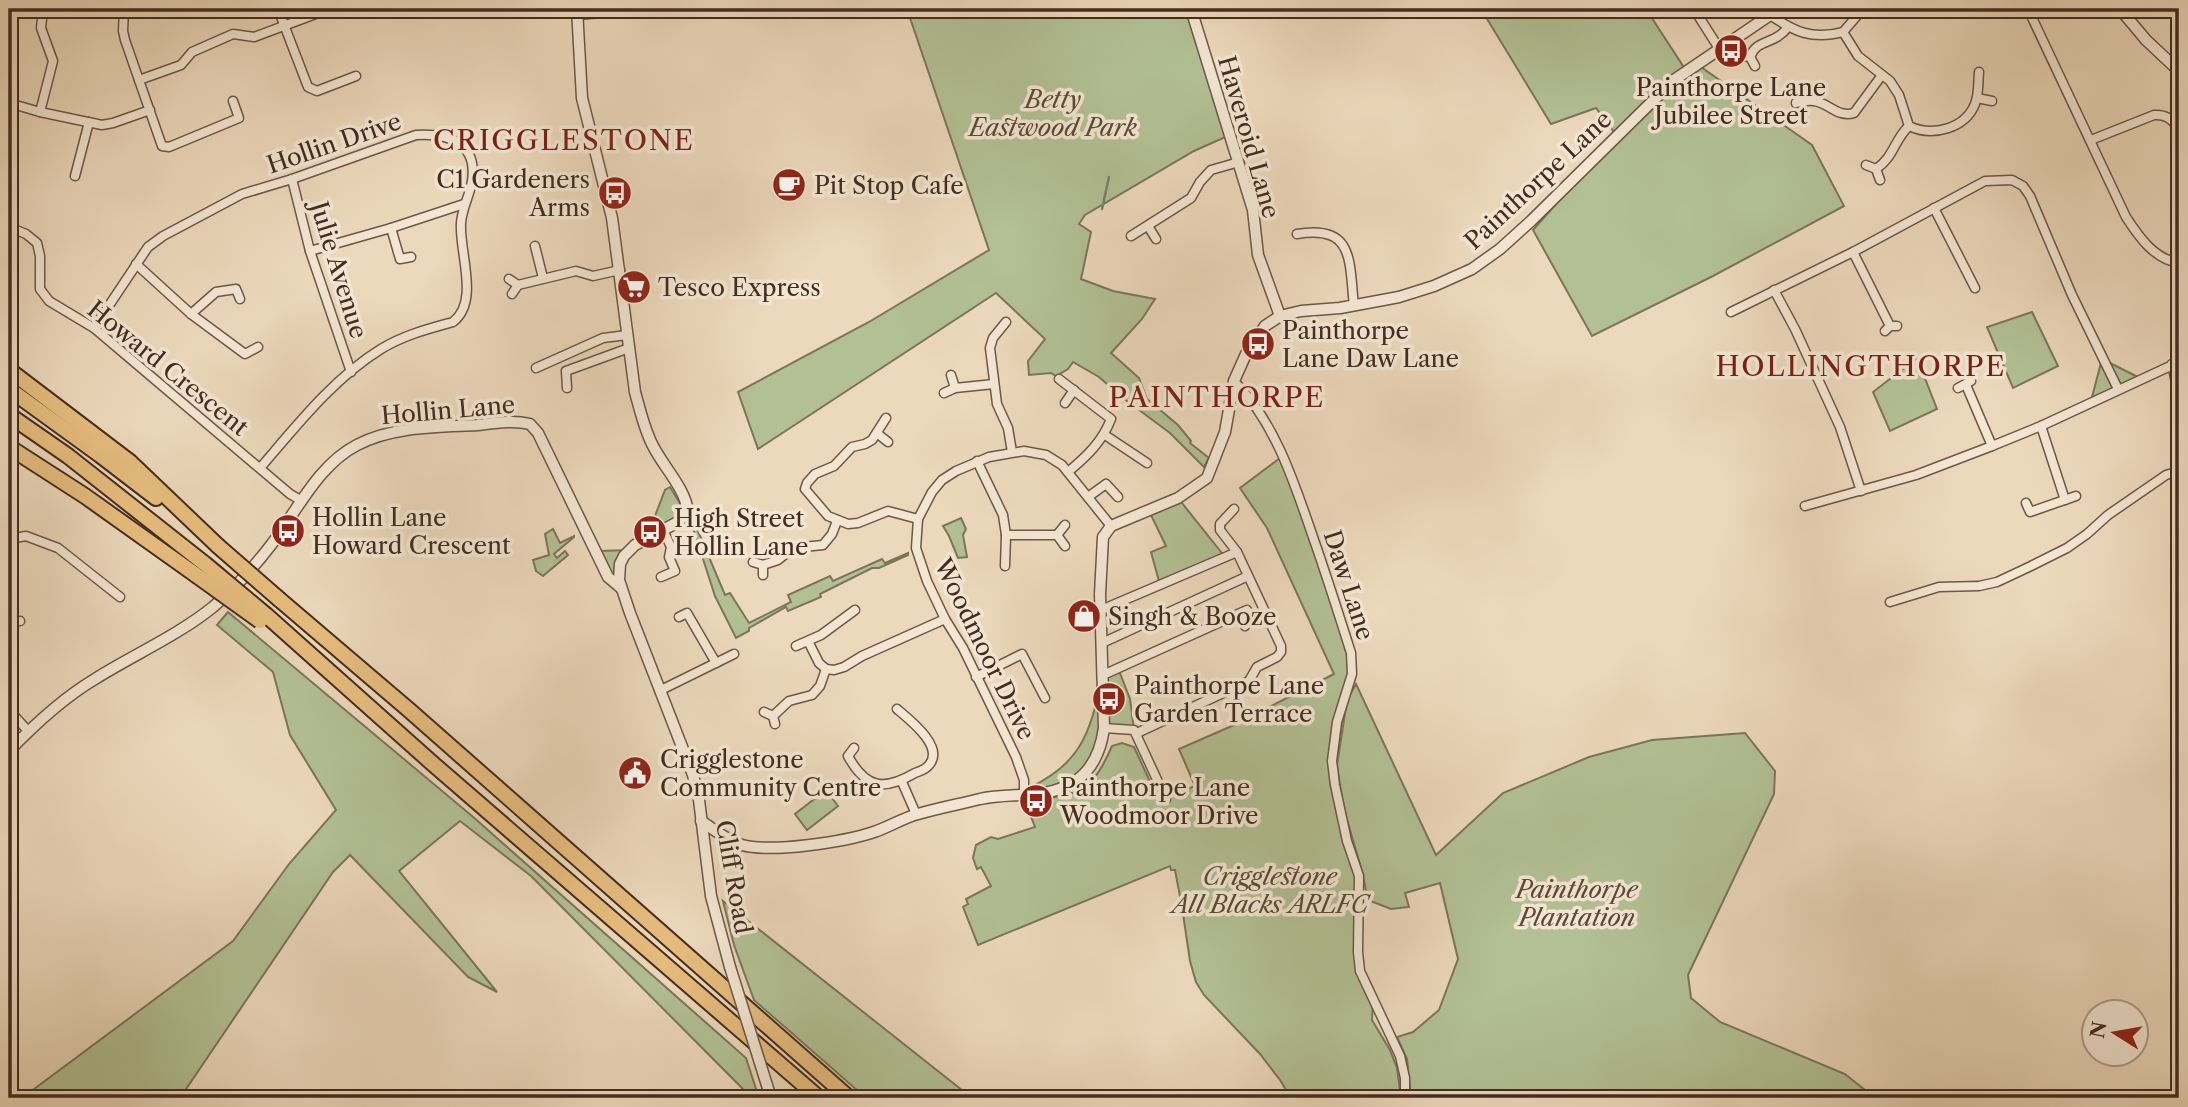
<svg xmlns="http://www.w3.org/2000/svg" width="2188" height="1107" viewBox="0 0 2188 1107" font-family="'Libre Caslon Text',serif">
<style>
.green{fill:#b2c094;stroke:#7b765a;stroke-width:2}
.lines{fill:none;stroke-linecap:round;stroke-linejoin:round}
.stream{stroke:#778173;stroke-width:2.5}
.minor-casing{stroke:#6e5747;stroke-width:11}
.tertiary-casing{stroke:#6e5747;stroke-width:13}
.motorway-casing{stroke:#442c20;stroke-width:18}
.minor{stroke:#f3e6d3;stroke-width:8}
.tertiary{stroke:#f3e6d3;stroke-width:10}
.motorway{stroke:#e6bc7e;stroke-width:14}
.tertiary-bridge-casing{stroke:#6e5747;stroke-width:13;stroke-linecap:butt}
.motorway-bridge-casing{stroke:#442c20;stroke-width:18;stroke-linecap:butt}
.tertiary-bridge{stroke:#f3e6d3;stroke-width:10}
.motorway-bridge{stroke:#e6bc7e;stroke-width:14}
.labels{text-anchor:middle;dominant-baseline:central;stroke-width:7;stroke-linejoin:round;paint-order:stroke}
.poi-label{font-size:24px;fill:#442c20;stroke:#f3e6d3;text-anchor:start}
.park-label{font-size:24px;font-style:italic;fill:#5a4a37;stroke:#f3e6d3}
.street-label{font-size:24px;fill:#442c20;stroke:#f3e6d3}
.quarter-label{font-size:28px;letter-spacing:2px;fill:#7a1f14;stroke:#f3e6d3}
</style>
<rect width="100%" height="100%" fill="#ecd8bb"/>
<filter id="stains"><feTurbulence type="fractalNoise" baseFrequency=".00286" numOctaves="4"/><feColorMatrix values="0 0 0 0 .2 0 0 0 0 .09 0 0 0 0 .02 0 0 0 .5 -.17"/></filter>
<radialGradient id="worn" r=".72"><stop offset=".6" stop-color="#630" stop-opacity="0"/><stop offset="1" stop-color="#630" stop-opacity=".3"/></radialGradient>
<g class="green">
<polygon points="907,9 1191,9 1230,135 1194,151 1085,215 1079,224 1091,232 1081,279 1113,291 1155,299 1142,319 1111,353 1139,378 1147,399 1178,425 1191,441 1190,443 1209,458 1204,467 1170,433 1123,398 1099,377 1073,362 1068,369 1056,376 1051,373 1029,375 1028,361 1045,339 996,293 758,449 738,392 869,322 989,250"/>
<polygon points="1481,9 1646,9 1687,72 1698,65 1812,145 1844,206 1713,276 1592,336 1533,230 1617,136 1596,108 1551,124"/>
<polygon points="2032,312 2058,366 2013,388 1987,327"/>
<polygon points="1917,358 1937,409 1890,431 1873,392"/>
<polygon points="2102,359 2140,378 2091,401"/>
<path d="M1280,458L1304,509L1352,666L1332,761L1355,864L1358,952L1373,1000L1372,1020L1390,1050L1397,1068L1401,1098H1291L1280,1080L1260,1054L1204,995L1196,982L1190,961L1182,907L1175,870H1171L1170,866L978,945L963,907L968,904L966,899L991,886L981,867L977,869L973,858L976,845L991,837L998,839L1035,827L1026,804L1080,791C1096,780 1104,764 1112,746L1122,743L1134,747L1159,801L1195,786L1179,749L1234,725L1334,674L1267,528L1240,488Z"/>
<path d="M670,487L681,505C679,520 663,524 650,529L665,490Z"/>
<polygon points="1178,498 1225,557 1160,585 1151,552 1166,546 1149,511"/>
<polygon points="961,518 966,529 963,535 967,557 958,558 949,536 943,526"/>
<polygon points="695,524 725,595 730,593 749,623 791,602 788,595 830,576 833,581 882,559 885,563 908,553 908,555 879,568 872,568 820,594 821,597 788,611 786,607 749,628 749,631 736,638 715,596 692,525"/>
<polygon points="553,529 560,543 574,536 574,537 554,554 557,558 565,551 568,555 543,576 536,571 533,560 549,555 545,534"/>
<polygon points="629,550 613,582 600,551"/>
<polygon points="228,612 472,816 746,1058 759,1098 749,1095 531,876 460,821 399,871 497,992 468,977 350,855 333,872 180,1098 22,1098 233,941 289,864 336,810 290,735 273,672 217,625"/>
<path d="M1118,668L1130,699L1134,730L1105,729L1094,763L1063,788L1023,791C1083,763 1089,735 1103,675Z"/>
<polygon points="1356,684 1436,855 1503,793 1589,757 1652,740 1745,733 1775,771 1774,794 1688,975 1691,998 1720,1022 1845,1074 1875,1098 1411,1098 1407,1059 1397,1037 1413,1032 1439,1010 1458,959 1440,883 1405,893 1409,907 1391,909 1368,900 1362,871 1343,806 1337,765 1347,700"/>
<polygon points="826,790 838,806 807,830 795,814"/>
<polygon points="723,901 972,1098 866,1098 754,1000 734,945"/>
</g>
<g class="lines">
<polyline class="stream" points="1102,209 1109,177"/>
<g class="minor-casing">
<g id="minor">
<polyline points="124,9 123,31 125,40 162,146 169,147 239,118 233,101"/>
<polyline points="278,9 308,87 317,91 356,76"/>
<polyline points="1694,9 1720,50"/>
<path d="M1904,9C1916,16 1927,14 1940,9"/>
<path d="M2028,9L2126,217C2139,237 2154,259 2179,263"/>
<polyline points="578,15 612,12 625,9"/>
<path d="M1770,15C1795,32 1812,40 1843,32"/>
<path d="M1843,32L1858,56L1890,81L1899,95L1909,126C1932,137 1965,129 1975,104C1979,94 1978,82 1979,72"/>
<polyline points="1843,32 1863,9"/>
<polyline points="1741,56 1750,57 1755,66"/>
<path d="M1750,57C1757,38 1774,46 1788,27"/>
<polyline points="139,80 181,65 192,52 233,34 254,37 329,9"/>
<polyline points="1977,98 1992,101"/>
<polyline points="9,103 40,112 102,125 113,123 150,110"/>
<path d="M1796,103C1802,102 1808,100 1814,101C1829,103 1838,118 1854,113L1882,75"/>
<polyline points="40,112 53,61 41,28 43,9"/>
<path d="M2091,140L2154,115C2166,114 2171,119 2179,128"/>
<polyline points="1866,165 1876,169 1880,180"/>
<path d="M1876,169C1894,157 1894,140 1909,126"/>
<polyline points="75,176 89,122"/>
<polyline points="292,179 310,251 351,372"/>
<polyline points="1934,208 1975,288"/>
<polyline points="1148,226 1156,239"/>
<polyline points="9,227 26,234 37,243 40,256 40,289 49,301 94,328 290,494 302,501"/>
<polyline points="391,228 400,259 411,257"/>
<path d="M1297,234C1355,224 1349,262 1354,306"/>
<polyline points="1131,236 1191,198 1200,182 1211,170 1239,162"/>
<polyline points="535,246 543,278"/>
<polyline points="310,251 391,228 464,204"/>
<polyline points="1853,252 1890,326"/>
<polyline points="136,264 191,314 245,354 258,347"/>
<polyline points="509,279 518,285 512,294"/>
<polyline points="518,285 576,271 593,276 620,270"/>
<polyline points="1774,290 1795,329 1840,427 1861,491"/>
<polyline points="1731,312 1853,252 1985,181 2012,180 2023,186 2030,196 2072,295 2118,389"/>
<polyline points="191,314 216,292 236,289 240,299"/>
<polyline points="1006,322 993,338 990,348 997,404 1008,428 1012,452"/>
<path d="M94,328L148,247L163,236L242,194L292,179L416,135C447,133 478,142 472,181C470,195 462,208 461,223C459,253 480,301 453,322C428,329 404,335 381,349C334,378 297,425 261,467"/>
<polyline points="1885,331 1890,326 1897,326"/>
<polyline points="2172,364 2179,396"/>
<polyline points="536,368 603,338 627,335"/>
<polyline points="951,375 955,388"/>
<path d="M1059,379L1111,419C1102,442 1087,456 1068,472"/>
<path d="M1234,381C1276,423 1295,485 1314,540C1327,577 1339,615 1351,653L1352,674L1337,722L1332,761L1335,785L1347,841L1359,876L1358,952L1360,971L1400,1056L1405,1078V1098"/>
<polyline points="1966,385 1992,446"/>
<polyline points="567,388 566,371 629,348"/>
<polyline points="1958,388 1971,381"/>
<polyline points="944,393 955,388 994,384"/>
<polyline points="1065,403 1074,390"/>
<polyline points="886,418 872,440 865,444 852,447 834,466 815,474 807,483 805,489 828,516 848,524 858,523 888,511 918,519"/>
<polyline points="2041,426 2065,500"/>
<polyline points="878,434 888,442"/>
<polyline points="1105,435 1147,463"/>
<polyline points="977,461 1003,515 1006,535 1005,566"/>
<polyline points="1088,497 1106,484 1118,497"/>
<polyline points="2026,503 2030,512 2076,496"/>
<polyline points="1805,506 1916,475 1992,446 2041,426 2179,362"/>
<polyline points="1006,535 1057,535"/>
<polyline points="9,539 26,536 58,548 120,597"/>
<polyline points="1065,546 1057,535 1065,525"/>
<polyline points="753,562 763,565 763,575"/>
<polyline points="763,565 778,560 793,548 823,545 832,534 837,521"/>
<polyline points="661,577 675,571 669,557 671,547 663,530"/>
<polyline points="1890,602 1939,587 1979,586 1997,582 2031,566 2067,548 2087,534 2108,515 2166,475 2179,471"/>
<polyline points="1101,610 1237,552"/>
<polyline points="1239,614 1245,626"/>
<polyline points="679,617 687,613 716,663"/>
<polyline points="9,622 20,621"/>
<polyline points="808,641 819,663 826,669 834,670 844,667 862,656 945,619"/>
<polyline points="1102,643 1248,576"/>
<polyline points="796,646 821,635 855,610"/>
<polyline points="1103,675 1247,610"/>
<polyline points="976,677 1022,654 1045,698"/>
<polyline points="661,690 734,654"/>
<polyline points="9,710 28,731"/>
<polyline points="764,712 773,716 775,724"/>
<polyline points="773,716 789,701 812,695 820,686 826,669"/>
<polyline points="1104,728 1134,730 1166,799"/>
<polyline points="1137,733 1249,681 1257,667 1277,657 1281,652 1281,646 1237,552 1220,530 1220,524 1234,509"/>
<path d="M854,748L848,756C866,789 884,791 915,773C920,771 925,770 929,765C945,747 910,720 897,709"/>
<polyline points="902,782 916,814"/>
<polyline points="1024,796 1024,780 1016,757 963,648 945,619 927,581 916,548 918,519 932,492 942,480 956,471 989,457 1024,451 1046,455 1062,465 1111,526"/>
</g>
</g>
<g class="tertiary-casing">
<g id="tertiary">
<path d="M577,9L582,98L612,218L635,392C640,410 644,428 652,444C663,467 685,487 688,512L678,522L635,545L624,556L620,564L619,580L630,613L693,775L699,800L711,896L730,967"/>
<polyline points="1191,9 1253,210 1258,255 1280,316"/>
<polyline points="2120,9 2146,40 2179,71"/>
<path d="M9,751C35,724 63,698 95,679C133,655 177,636 213,607C234,589 254,567 271,545C297,511 318,465 357,445C393,426 438,427 477,425C495,423 513,420 530,424L538,433L608,577L621,588"/>
<path d="M701,821C715,830 726,840 742,845C772,853 844,842 874,832C889,827 903,818 918,814C938,808 960,804 980,799C1011,792 1046,800 1074,782C1093,770 1101,750 1104,728L1100,594L1103,537L1111,526L1178,498L1207,478L1225,432L1234,381L1246,354L1265,326L1280,316L1301,311L1340,308L1399,297L1434,286L1472,269L1500,249L1531,221L1674,80L1770,15L1772,9"/>
</g>
</g>
<g class="motorway-casing">
<g id="motorway">
<polyline points="9,370 130,462 218,546"/>
<polyline points="9,389 100,455 156,498"/>
<polyline points="9,415 68,456 205,564"/>
<polyline points="9,447 85,496 196,575"/>
<polyline points="280,600 409,710 849,1098"/>
<polyline points="266,615 432,763 819,1098"/>
</g>
</g>
<use href="#minor" class="minor"/>
<use href="#tertiary" class="tertiary"/>
<use href="#motorway" class="motorway"/>
<g class="tertiary-bridge-casing">
<polyline id="tertiary-bridge" points="730,967 771,1098"/>
</g>
<g class="motorway-bridge-casing">
<g id="motorway-bridge">
<polyline points="218,546 280,600"/>
<polyline points="205,564 266,615"/>
<polyline points="196,575 260,621"/>
</g>
</g>
<use href="#tertiary-bridge" class="tertiary-bridge"/>
<use href="#motorway-bridge" class="motorway-bridge"/>
</g>
<defs>
<g id="bus-disc" transform="scale(1.75)"><circle r="9.5" fill="#8f2418" stroke="#f3e6d3"/><path d="M-5-6H5V4H4V6H2V4H-2V6H-4V4H-5ZM-3.5-4V0h7V-4ZM-3.5 1.2v1.5H-2V1.2ZM2 1.2v1.5H3.5V1.2Z" fill="#fff"/></g>
<g id="cafe-disc" transform="scale(1.75)"><circle r="9.5" fill="#8f2418" stroke="#f3e6d3"/><path d="M-5.5-4.5H6V0H3Q3 3.5 0 3.5H-2.5Q-5.5 3.5-5.5 0ZM3-3.2v2h1.7v-2ZM-6 4.5H4V6H-6Z" fill="#fff"/></g>
<g id="supermarket-disc" transform="scale(1.75)"><circle r="9.5" fill="#8f2418" stroke="#f3e6d3"/><path d="M-6-5.5h2.5l.6 2H6L4.5 2H-2.5L-4.4-4H-6ZM-1.5 3.2a1.3 1.3 0 1 0 .1 0ZM3 3.2a1.3 1.3 0 1 0 .1 0Z" fill="#fff"/></g>
<g id="shop-disc" transform="scale(1.75)"><circle r="9.5" fill="#8f2418" stroke="#f3e6d3"/><path d="M-5-2.5h2.3a2.7 3.5 0 0 1 5.4 0H5L5.5 6h-11ZM-1.5-2.5h3a1.5 2.3 0 0 0-3 0Z" fill="#fff"/></g>
<g id="civic-disc" transform="scale(1.75)"><circle r="9.5" fill="#8f2418" stroke="#f3e6d3"/><path d="M-.6-6.5H3V-4.5H.6V-3L4-1V1h2V6H-6V1h2V-1L-.6-3ZM-1.2 2.5V6h2.4V2.5Z" fill="#fff"/></g>
</defs>
<g fill-rule="evenodd">
<use href="#bus-disc" x="1731" y="51"/>
<use href="#cafe-disc" x="789" y="185"/>
<use href="#bus-disc" x="615" y="193"/>
<use href="#supermarket-disc" x="634" y="287"/>
<use href="#bus-disc" x="1258" y="344"/>
<use href="#bus-disc" x="288" y="531"/>
<use href="#bus-disc" x="650" y="532"/>
<use href="#shop-disc" x="1084" y="616"/>
<use href="#bus-disc" x="1109" y="699"/>
<use href="#civic-disc" x="635" y="773"/>
<use href="#bus-disc" x="1036" y="801"/>
</g>
<g class="labels">
<g class="poi-label">
<text x="1731" y="87" text-anchor="middle">Painthorpe Lane<tspan x="1731" dy="28">Jubilee Street</tspan></text>
<text x="590" y="179" text-anchor="end">C1 Gardeners<tspan x="590" dy="28">Arms</tspan></text>
<text x="814" y="185">Pit Stop Cafe</text>
<text x="658" y="287">Tesco Express</text>
<text x="1282" y="330">Painthorpe<tspan x="1282" dy="28">Lane Daw Lane</tspan></text>
<text x="312" y="517">Hollin Lane<tspan x="312" dy="28">Howard Crescent</tspan></text>
<text x="674" y="518">High Street<tspan x="674" dy="28">Hollin Lane</tspan></text>
<text x="1108" y="616">Singh &amp; Booze</text>
<text x="1134" y="685">Painthorpe Lane<tspan x="1134" dy="28">Garden Terrace</tspan></text>
<text x="660" y="759">Crigglestone<tspan x="660" dy="28">Community Centre</tspan></text>
<text x="1060" y="787">Painthorpe Lane<tspan x="1060" dy="28">Woodmoor Drive</tspan></text>
</g>
<g class="park-label">
<text x="1053" y="99">Betty<tspan x="1053" dy="28">Eastwood Park</tspan></text>
<text x="1270" y="876">Crigglestone<tspan x="1270" dy="28">All Blacks ARLFC</tspan></text>
<text x="1577" y="889">Painthorpe<tspan x="1577" dy="28">Plantation</tspan></text>
</g>
<g class="street-label">
<text transform="translate(1249 137) rotate(74)">Haveroid Lane</text>
<text transform="translate(334 143) rotate(-19)">Hollin Drive</text>
<text transform="translate(1538 180) rotate(-43)">Painthorpe Lane</text>
<text transform="translate(339 270) rotate(73)">Julie Avenue</text>
<text transform="translate(168 368) rotate(39)">Howard Crescent</text>
<text transform="translate(448 410) rotate(-5)">Hollin Lane</text>
<text transform="translate(1349 585) rotate(72)">Daw Lane</text>
<text transform="translate(985 649) rotate(64)">Woodmoor Drive</text>
<text transform="translate(734 877) rotate(80)">Cliff Road</text>
</g>
<g class="quarter-label">
<text x="564" y="140">CRIGGLESTONE</text>
<text x="1861" y="366">HOLLINGTHORPE</text>
<text x="1217" y="397">PAINTHORPE</text>
</g>
</g>
<rect width="2188" height="1107" fill="none" stroke="#ecd8bb" stroke-width="35"/>
<rect x="10" y="10" width="2167" height="1086" fill="none" stroke="#442c20" stroke-width="3.5"/>
<rect x="18" y="18" width="2153" height="1072" fill="none" stroke="#442c20" stroke-width="2"/>
<g transform="translate(2115 1033) rotate(281)"><circle r="33" fill="#f3e6d3" stroke="#ad9c8b" stroke-width="2"/>
<path d="M0-5L12 26L0 18L-12 26Z" fill="#8f2418"/>
<text y="-10" font-size="19" font-weight="bold" text-anchor="middle" fill="#442c20">N</text>
</g>
<rect width="100%" height="100%" filter="url(#stains)"/>
<rect width="100%" height="100%" fill="url(#worn)"/>
</svg>
